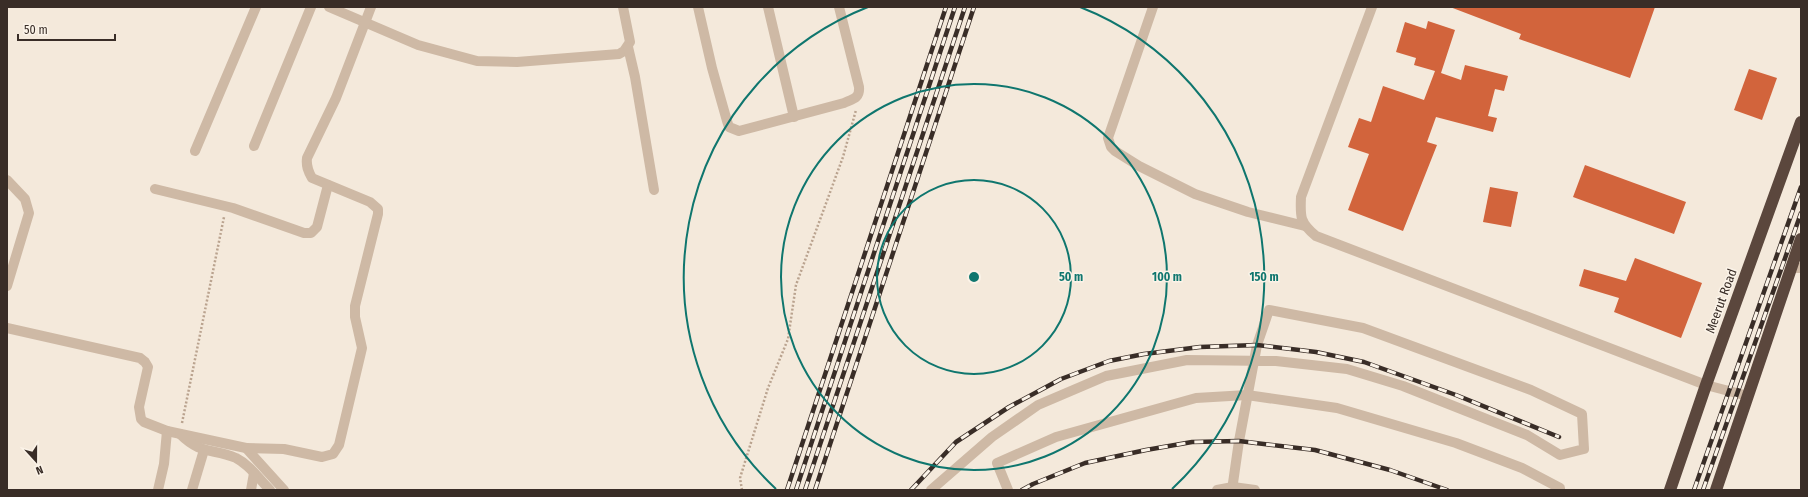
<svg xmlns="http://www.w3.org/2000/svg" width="1808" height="497" viewBox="0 0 1808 497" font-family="'Fira Sans Condensed',sans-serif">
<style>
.building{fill:#d2643c}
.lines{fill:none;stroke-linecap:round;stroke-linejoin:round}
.path{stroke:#baa38f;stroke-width:2.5;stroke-dasharray:2 2;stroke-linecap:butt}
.minor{stroke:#ceb9a5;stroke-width:10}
.highway{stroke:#5b473d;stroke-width:12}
.rail-casing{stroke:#392d27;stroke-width:4.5}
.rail{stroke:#fbf3e8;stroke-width:3;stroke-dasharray:9;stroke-linecap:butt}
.ring{fill:none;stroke:#0f766e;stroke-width:2}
.labels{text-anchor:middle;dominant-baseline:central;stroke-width:3;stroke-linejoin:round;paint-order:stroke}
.street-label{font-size:13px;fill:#392d27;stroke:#fbf3e8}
.centre{fill:#0f766e;stroke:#fbf3e8;stroke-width:2}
.ring-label{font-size:12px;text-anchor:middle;font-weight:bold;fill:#0f766e;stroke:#fbf3e8;stroke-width:3;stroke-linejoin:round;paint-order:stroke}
</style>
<rect width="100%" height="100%" fill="#f4e9db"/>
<g class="building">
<polygon points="1450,7 1655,7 1630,78 1519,39 1521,34"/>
<polygon points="1428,21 1455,30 1441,73 1461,80 1465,65 1508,76 1504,91 1495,89 1488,116 1497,118 1493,132 1436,117 1427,142 1437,145 1403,231 1348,210 1369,154 1348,147 1359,118 1371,122 1383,86 1424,100 1435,71 1414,65 1416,58 1396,52 1405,22 1426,29"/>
<polygon points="1749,69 1777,78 1762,120 1734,110"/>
<polygon points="1585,165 1686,202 1674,234 1573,197"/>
<polygon points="1490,187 1518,192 1511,227 1483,222"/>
<polygon points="1635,258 1702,283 1681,338 1614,312 1619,298 1579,286 1584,269 1626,281"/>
</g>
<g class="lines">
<g class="path">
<polyline points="182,423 224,217"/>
<polyline points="742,490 740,478 768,388 788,339 796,285 843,157 856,110"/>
</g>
<g class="minor">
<polyline points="329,7 418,45 477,61 517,62 619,54 624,51 630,42 623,7"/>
<path d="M698,7L712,68L727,121L729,127L739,131L844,103C853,99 860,98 859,87L839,7"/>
<polyline points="768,7 794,117"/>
<polyline points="1153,7 1108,138 1111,147 1115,151 1139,166 1195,194 1248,212 1305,226"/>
<path d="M1372,7L1301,197C1300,217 1300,223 1316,236L1706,385L1748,396"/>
<polyline points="628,47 635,77 654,190"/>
<polyline points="254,146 311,7"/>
<polyline points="195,151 256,7"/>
<polyline points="7,180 25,199 29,213 7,286"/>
<polyline points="155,189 233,208 304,233 311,233 317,227 328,185"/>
<polyline points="1791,268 1801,268"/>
<polyline points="7,328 140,358 145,362 148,367 139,407 141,419 144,422 167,431 246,448 284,490"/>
<path d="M180,434C201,455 212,448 236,458C250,465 259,479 270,490"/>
<path d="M246,448L284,449L322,457L333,454L339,445L362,348L355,317V306L378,214V209L370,202L312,178C308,171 306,166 307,158L336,98L371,7"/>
<polyline points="158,490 164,464 167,431"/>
<polyline points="192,490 204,450"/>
<polyline points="251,490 254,473"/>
<polyline points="931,490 992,437 1038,405 1106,376 1187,360 1276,361 1347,369 1403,386 1527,435 1560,455 1584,449 1582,414 1531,390 1363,328 1269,310 1257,345 1239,441 1232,490"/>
<polyline points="1008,490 997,463 1056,437 1196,398 1247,395 1337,408 1456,443 1522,468 1560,488 1560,490"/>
<polyline points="1217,490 1233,487 1255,490"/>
</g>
<g class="highway">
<polyline points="1670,490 1706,385 1801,122"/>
<polyline points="1716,490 1801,239"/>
</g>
<g class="rail-casing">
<g id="rail">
<polyline points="787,490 946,7"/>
<polyline points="796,490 955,7"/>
<polyline points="805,490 965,7"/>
<polyline points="815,490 974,7"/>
<polyline points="911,490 956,442 1009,407 1061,379 1109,361 1144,354 1200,347 1257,345 1316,352 1364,362 1456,395 1559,437"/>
<polyline points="1022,490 1033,484 1085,463 1146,450 1192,442 1239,441 1315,450 1390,470 1447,490"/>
<polyline points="1694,490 1801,187"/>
<polyline points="1703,490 1801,213"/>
</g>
</g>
<use href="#rail" class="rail"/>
</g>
<g class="ring">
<circle cx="974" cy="277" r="97"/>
<circle cx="974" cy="277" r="193"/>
<path d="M776 489A290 290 0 0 1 868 7M1080 7A290 290 0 0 1 1172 489"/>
</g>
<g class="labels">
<g class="street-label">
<text transform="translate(1721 301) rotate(-70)">Meerut Road</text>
</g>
</g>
<circle cx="974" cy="277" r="6" class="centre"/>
<g class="ring-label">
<text x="1071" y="281">50 m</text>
<text x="1167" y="281">100 m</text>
<text x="1264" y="281">150 m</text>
</g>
<rect width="1808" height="497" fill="none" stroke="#392d27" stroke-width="16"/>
<g transform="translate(36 461) rotate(159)" stroke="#fbf3e8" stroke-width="3" paint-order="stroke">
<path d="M0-3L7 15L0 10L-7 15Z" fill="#392d27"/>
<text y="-6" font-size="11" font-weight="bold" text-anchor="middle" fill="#392d27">N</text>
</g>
<path d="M18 34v6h97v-6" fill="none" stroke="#392d27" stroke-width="2"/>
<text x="24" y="34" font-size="12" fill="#392d27" stroke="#fbf3e8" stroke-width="3" paint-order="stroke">50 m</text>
</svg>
